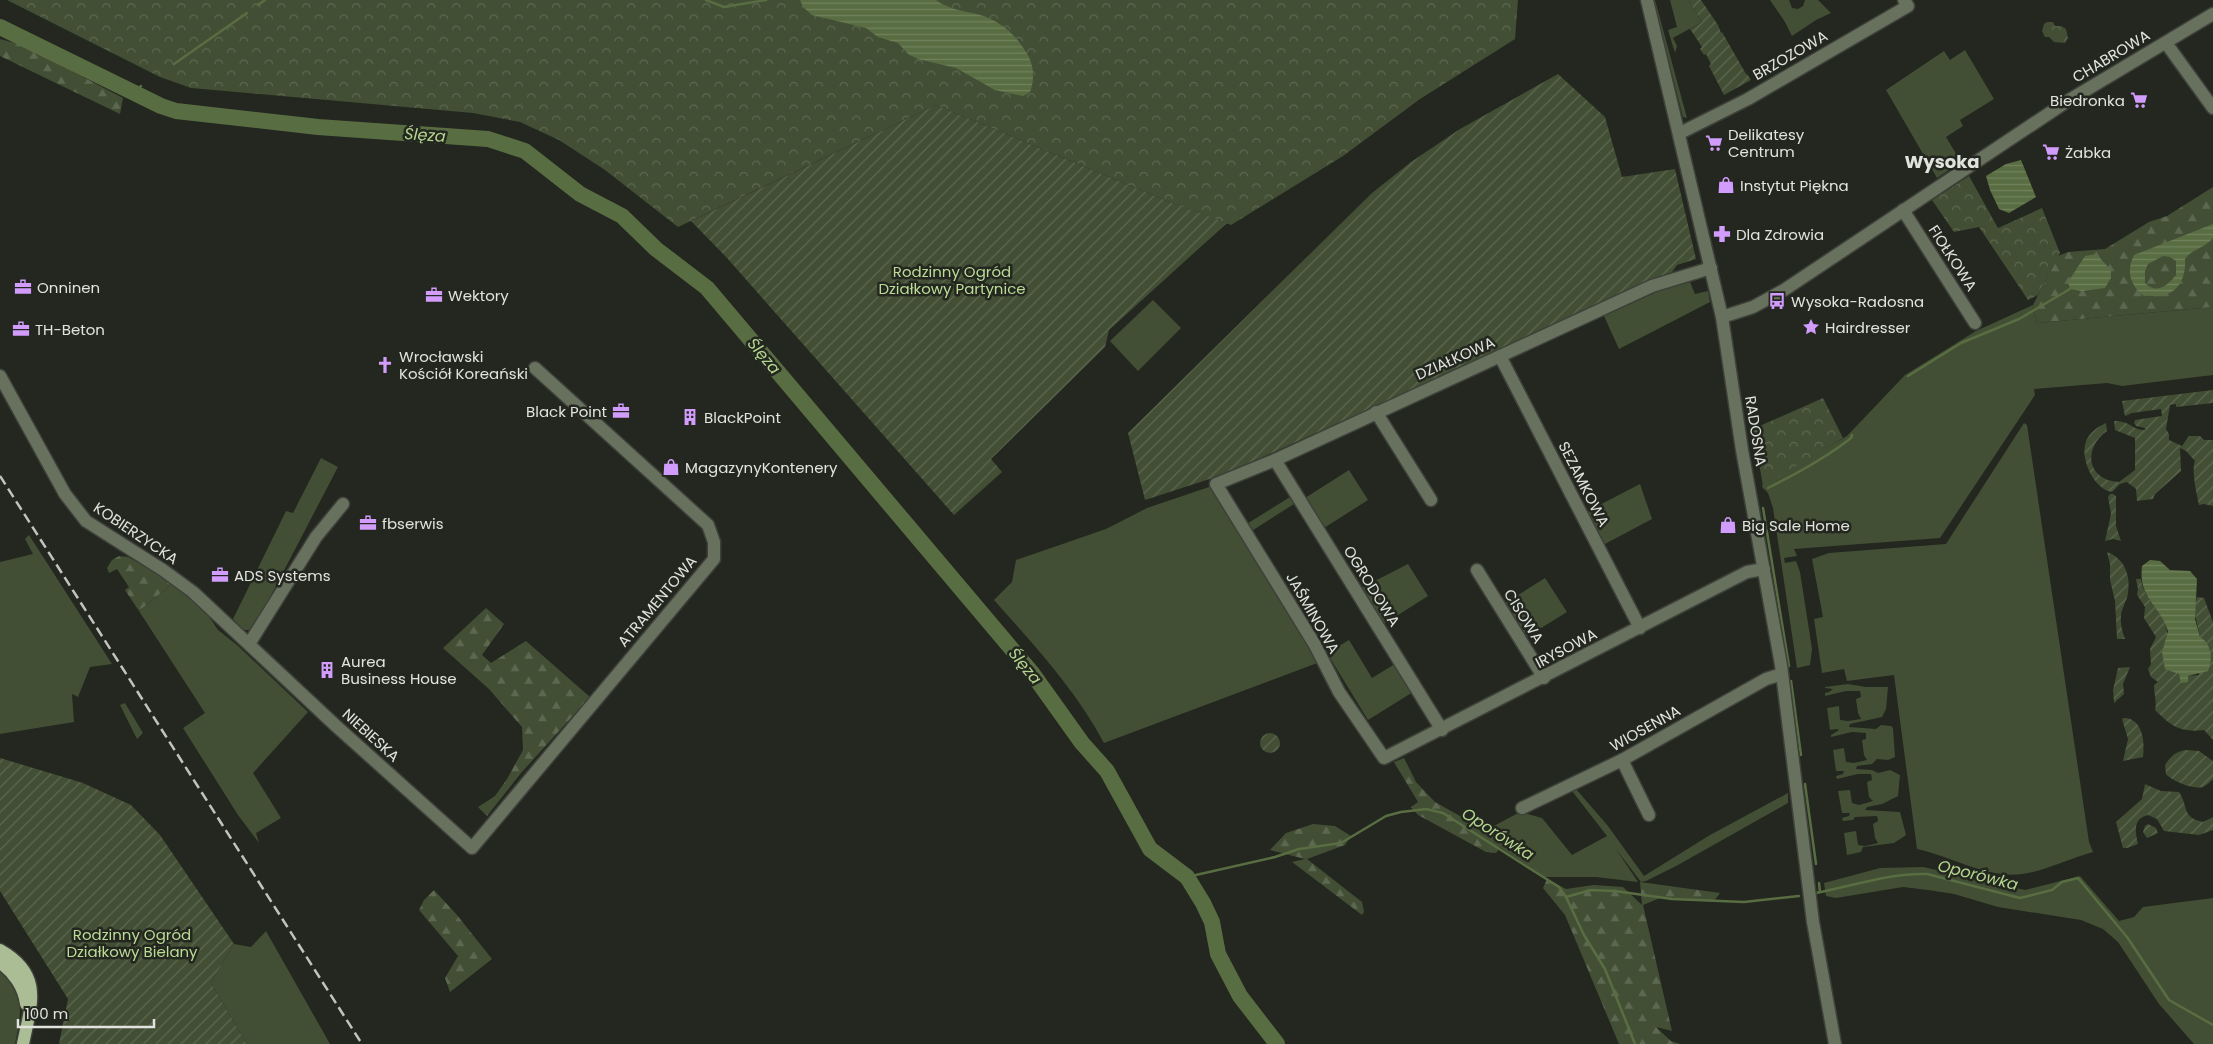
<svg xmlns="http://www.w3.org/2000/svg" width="2213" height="1044" viewBox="0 0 2213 1044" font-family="Poppins,sans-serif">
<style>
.grass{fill:#424f34}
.forest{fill:url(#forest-firs)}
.park{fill:url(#park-crowns)}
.garden{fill:url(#garden-furrows)}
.water{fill:url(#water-rules);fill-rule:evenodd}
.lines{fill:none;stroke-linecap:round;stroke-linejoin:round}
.stream{stroke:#596d42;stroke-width:2.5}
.river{stroke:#596d42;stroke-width:16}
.minor-casing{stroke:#3e413a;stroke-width:15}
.major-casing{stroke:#3e413a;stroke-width:15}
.minor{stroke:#67715e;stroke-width:12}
.major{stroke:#aabd95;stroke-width:12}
.rail{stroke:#c1c4be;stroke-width:2.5;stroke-dasharray:10 5;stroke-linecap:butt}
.labels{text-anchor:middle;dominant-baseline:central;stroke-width:5;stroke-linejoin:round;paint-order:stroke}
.street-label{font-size:15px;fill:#e1e4de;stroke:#23271f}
.poi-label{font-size:15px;fill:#e1e4de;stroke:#23271f;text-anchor:start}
.park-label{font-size:15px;fill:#bbdc96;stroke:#23271f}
.water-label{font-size:16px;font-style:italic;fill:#b4d58f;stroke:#23271f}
.quarter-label{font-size:18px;font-weight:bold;fill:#e1e4de;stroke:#23271f}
</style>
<defs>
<pattern id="forest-firs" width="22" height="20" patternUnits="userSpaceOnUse" patternTransform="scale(1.25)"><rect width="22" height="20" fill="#424f34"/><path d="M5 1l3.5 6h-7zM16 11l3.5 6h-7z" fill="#5d6851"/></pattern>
<pattern id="park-crowns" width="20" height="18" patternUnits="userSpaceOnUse" patternTransform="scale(1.25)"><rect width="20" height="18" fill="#424f34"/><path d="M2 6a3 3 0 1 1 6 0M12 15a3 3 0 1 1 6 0" fill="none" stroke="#5d6851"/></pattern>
<pattern id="garden-furrows" width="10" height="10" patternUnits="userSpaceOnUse" patternTransform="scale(1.25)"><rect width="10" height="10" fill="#424f34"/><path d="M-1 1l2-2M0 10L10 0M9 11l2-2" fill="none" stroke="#5d6851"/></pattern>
<pattern id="water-rules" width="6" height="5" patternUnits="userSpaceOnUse" patternTransform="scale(1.25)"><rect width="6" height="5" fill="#596d42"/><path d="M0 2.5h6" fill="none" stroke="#71825d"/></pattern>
</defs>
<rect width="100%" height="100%" fill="#23271f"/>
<g class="grass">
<polygon points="1653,0 1655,0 1687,118 1683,117"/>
<polygon points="1670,0 1688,0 1702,22 1673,38 1677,46 1675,53 1668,30 1677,27"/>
<polygon points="1770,0 1789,0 1792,8 1798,9 1803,6 1805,0 1818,0 1831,13 1816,20 1792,36 1785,22"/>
<polygon points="1965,50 1994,99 1960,120 1963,126 1946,137 1961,162 1937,178 1886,90 1944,51 1950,60"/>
<polygon points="1690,282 1695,294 1708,291 1710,302 1619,349 1604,316 1661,290"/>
<polygon points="1153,300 1181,328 1138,371 1110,341"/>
<polygon points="2033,305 2037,323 2213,307 2213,375 2122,386 2107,383 2034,389 2035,395 1940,538 1794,549 1797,556 1784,558 1785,563 1796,561 1800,572 1812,649 1810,665 1797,668 1773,508 1768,493 1762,487 1763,484 1847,436 1905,375 1976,331"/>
<path d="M2024,423L2027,425L2089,842L2093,852C2070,858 2046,871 2022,874C1987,879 1951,856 1917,849L1894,675L1847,681L1844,669L1822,673L1814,619L1823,617L1812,559L1829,553L1946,544Z"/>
<polygon points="321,458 338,467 253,630 243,630 233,619 286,511 293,513"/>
<polygon points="1349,470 1368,500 1324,528 1305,498"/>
<polygon points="1640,484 1652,519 1603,545 1586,512"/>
<path d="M1212,486L1320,662L1104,743C1076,690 1033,644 994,600L1012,582L1016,560L1106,529L1147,508Z"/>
<polygon points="1290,497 1294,504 1250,532 1245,525"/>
<polygon points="29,535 112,664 90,667 78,697 72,694 74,722 0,734 0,562 33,554 25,539"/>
<polygon points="1408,564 1428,596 1384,624 1361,588"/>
<polygon points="1545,578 1567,612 1525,638 1504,604"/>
<polygon points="173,583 206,612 218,630 237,645 308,712 253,773 281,818 256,833 259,843 238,815 183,728 205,713 139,611"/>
<polygon points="1349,640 1372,678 1395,664 1413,692 1368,720 1327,653"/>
<polygon points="1848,684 1866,687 1888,687 1886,709 1882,717 1850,724 1849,727 1876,729 1881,725 1891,726 1893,728 1895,757 1888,760 1877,759 1872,764 1857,766 1856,769 1872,770 1878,773 1890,770 1900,775 1898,796 1882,804 1867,807 1865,810 1900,812 1906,835 1894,843 1863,847 1861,852 1847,855 1844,833 1856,831 1858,845 1865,846 1878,843 1875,838 1873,824 1878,821 1877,816 1855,817 1853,820 1843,821 1842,818 1849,816 1850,813 1842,813 1838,791 1850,790 1852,803 1859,805 1873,801 1869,797 1867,782 1872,780 1871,774 1858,774 1837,779 1836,776 1843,774 1844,771 1836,771 1833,750 1844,748 1846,762 1854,763 1867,760 1864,755 1862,740 1866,739 1866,733 1852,732 1831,737 1831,735 1839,730 1837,729 1830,730 1827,708 1839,706 1840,720 1848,721 1861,719 1858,713 1856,699 1861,697 1860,691 1846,691 1825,696 1825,693 1829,692 1833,689 1825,688 1825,687"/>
<polygon points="125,703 143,733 137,739 120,705"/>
<polygon points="1576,789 1608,826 1644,876 1710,835 1788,793 1788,803 1678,865 1646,881 1641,882 1616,849 1638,882 1596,877 1545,877 1479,834 1520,812 1542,818 1572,855 1607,836 1572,791"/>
<polygon points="1923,867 2025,890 2080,876 2119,921 2134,917 2143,907 2213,898 2213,1044 2194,1044 2159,1004 2118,942 2103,929 2081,920 1998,907 1954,894 1928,890 1903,887 1836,898 1826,896 1824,883 1880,868"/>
<polygon points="266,931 330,1044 247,1044 211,983 234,944 251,947"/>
<path d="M0,968C25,995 22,1010 15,1044H0Z"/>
</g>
<g class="forest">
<polygon points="0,39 22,45 123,98 120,114 0,56"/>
<polygon points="2213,187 2213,307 2037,323 2033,305 2058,256 2068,252 2105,249 2149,222 2167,216"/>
<polygon points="119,556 128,557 173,583 139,611 125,590 129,587 117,569 109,573 107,568 112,560"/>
<polygon points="486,608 504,624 482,655 491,663 526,641 590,697 521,773 487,816 478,807 495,796 507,779 523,750 522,727 489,689 443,648"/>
<polygon points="1404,758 1416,782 1435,802 1469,821 1500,848 1496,853 1486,852 1418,815 1411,807 1418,802 1394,762"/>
<polygon points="1313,824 1335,826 1351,836 1345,845 1307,859 1362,902 1364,912 1362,915 1292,862 1305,859 1270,850 1286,833"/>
<polygon points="1547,879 1566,889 1594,885 1623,887 1642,905 1640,882 1720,893 1714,901 1660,898 1643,905 1672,1031 1656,1027 1671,1041 1680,1044 1619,1044 1565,915 1543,888"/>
<polygon points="434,890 457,915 492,959 450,992 445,978 458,956 419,910 424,900"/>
</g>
<g class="park">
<polygon points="7,0 1518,0 1515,39 1420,99 1343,156 1231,225 1172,203 936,105 678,227 605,170 559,140 520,122 473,113 191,88 160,77"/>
<polygon points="2047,22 2053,22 2055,26 2061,26 2066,29 2068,38 2065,43 2054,42 2049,37 2045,37 2042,31 2044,24"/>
<polygon points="1969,176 1998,228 2042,208 2060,253 2038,295 2028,300 1979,227 1954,232 1932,200"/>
<polygon points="1823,398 1843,438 1763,486 1753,429"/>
</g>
<g class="garden">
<polygon points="1688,0 1701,0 1718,25 1721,33 1722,32 1746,74 1747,74 1751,80 1724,95 1709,66 1711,64 1706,54 1704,55 1700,49 1702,47 1690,29 1702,22"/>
<polygon points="1558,74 1605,117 1622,177 1675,169 1696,259 1677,265 1672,272 1225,474 1145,500 1128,433 1372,193 1411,162 1460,129"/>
<polygon points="936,105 1172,203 1227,223 1109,330 1105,347 991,459 1002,472 954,515 727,258 691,221"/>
<path d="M2213,390V403L2176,407V404L2170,405L2166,429L2169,434V440L2182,446L2189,436H2200L2204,440H2213V506L2204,504L2199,505C2197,496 2191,469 2195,461L2186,451L2180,448L2181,471L2155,494L2153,499L2137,501L2136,489L2127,482L2120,484L2112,492C2095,490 2081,461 2085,445C2087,434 2097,427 2106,423L2107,431C2083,448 2086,480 2119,482L2135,470V438L2115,430L2114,421C2129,420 2132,430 2145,430V428L2136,426L2134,423L2135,420L2162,416L2161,409L2132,413L2125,416L2122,401Z"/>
<polygon points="2110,494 2113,494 2116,496 2116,526 2121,541 2113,539 2105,541 2111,514 2108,497"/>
<path d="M2107,552C2124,558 2131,575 2128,593C2127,601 2122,607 2121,615C2120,623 2122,631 2125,639H2117L2115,601L2110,580V564Z"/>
<path d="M2136,579H2141C2144,606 2179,620 2163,648L2188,676L2199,675L2200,637L2194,610L2197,597L2204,598L2213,622V740L2204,730C2180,733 2171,726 2155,710C2157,703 2154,694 2154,685L2158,682L2151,677L2148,669L2151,664L2150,649L2156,637L2144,618L2145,607L2137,595L2138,589Z"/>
<polygon points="2130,667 2123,684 2124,694 2114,703 2113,690 2118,668"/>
<path d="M2124,718C2143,718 2145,743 2143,757L2123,761L2128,739L2122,719Z"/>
<circle cx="1270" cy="743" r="10"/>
<path d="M2186,750L2199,751L2213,761V779C2210,782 2207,785 2203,787C2194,790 2172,781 2166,774L2165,765C2171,756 2175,752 2186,750Z"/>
<polygon points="0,758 83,783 131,805 160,835 234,944 211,983 247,1044 59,1044 68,999 0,891"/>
<path d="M2145,784L2161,791L2179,792C2189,807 2181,817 2203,822L2213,817V830L2199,835L2164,831L2157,819L2148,815C2133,819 2135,830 2138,844L2127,848H2123L2116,822L2142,799Z"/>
<polygon points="2148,824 2156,828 2158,833 2147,838 2143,832 2145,826"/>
</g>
<g class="water">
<path d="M800,0H936C947,8 958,10 972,13C996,17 1014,32 1026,52C1034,64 1035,79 1030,92L1023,96L995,90L956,68L918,59L908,54L898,43L878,37L866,28L812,15L803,7Z"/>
<polygon points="2021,160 2036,197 2009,213 1999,209 1990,190 1986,176 2006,164"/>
<path d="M2213,224V238C2205,248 2192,249 2185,259C2186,276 2180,293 2160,296C2154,297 2151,295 2144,296C2130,286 2126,270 2134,255ZM2163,256L2170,257L2176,261V275C2168,285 2157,295 2145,283V271L2148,264Z"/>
<polygon points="2096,254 2111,270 2111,278 2105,288 2082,291 2070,289 2068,282 2085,256"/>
<path d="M2150,560L2160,561L2170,570L2190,571L2197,579L2195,619L2200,637C2212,644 2213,660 2208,671L2188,676V682L2181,683L2179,674L2165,669L2162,652L2168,631C2159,604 2138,598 2142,566Z"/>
</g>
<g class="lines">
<g class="stream">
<polyline points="706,0 724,7 766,0"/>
<polyline points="258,5 265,0"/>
<polyline points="174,64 247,13"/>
<polyline points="133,92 141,86"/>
<polyline points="1908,376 1961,343 2019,319 2070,289"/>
<path d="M1768,488C1796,474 1826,458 1851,438L1852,435"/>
<polyline points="1763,508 1789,666"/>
<polyline points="1791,681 1801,755"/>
<polyline points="1805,784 1816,864"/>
<polyline points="1187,877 1275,857 1299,849 1341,843 1386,816 1401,812 1426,809 1443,813 1559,887 1566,897 1591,890 1615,891 1672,899 1744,902 1799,896"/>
<polyline points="1819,883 1820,892"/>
<path d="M1816,893C1853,886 1889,873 1927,874L2020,898L2052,890L2062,882L2078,878L2127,937L2169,1000L2213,1025"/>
<polyline points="1566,897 1584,935 1605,969 1635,1044"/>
</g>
<polyline class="river" points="0,27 161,106 176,111 318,127 488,139 525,151 580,194 622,216 656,249 707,288 1032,673 1082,743 1107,771 1150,849 1187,877 1203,903 1212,922 1218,954 1240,996 1277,1044"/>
<g class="minor-casing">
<g id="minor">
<polyline points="1647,0 1722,317 1742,450 1781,665 1813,922 1835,1044"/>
<polyline points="2166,43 2213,108"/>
<polyline points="1680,133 1748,99 1908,6 1904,0"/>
<polyline points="1903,210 1975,323"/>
<polyline points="1711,268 1652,286 1275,460 1216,484 1315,645 1339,692 1384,758 1747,572 1764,569"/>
<polyline points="1722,317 1753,307 1784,290 2066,102 2213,14"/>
<polyline points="1500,356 1640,628"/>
<polyline points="0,376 65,494 86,521 163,570 193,592 335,725 472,848 714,559 714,542 708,525 535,368"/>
<polyline points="1376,412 1431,500"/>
<polyline points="1275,460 1442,730"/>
<polyline points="1477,570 1544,678"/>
<polyline points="249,644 316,537 343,504"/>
<polyline points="1622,760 1649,815"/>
<polyline points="1522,808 1622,760 1766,679 1782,674"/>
</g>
</g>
<g class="major-casing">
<g id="major">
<path d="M0,950C44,975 31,1004 23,1044"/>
<path d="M0,963C14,972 24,988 26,1004"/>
</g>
</g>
<use href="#minor" class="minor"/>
<use href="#major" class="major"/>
<polyline class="rail" points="0,476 362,1044"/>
</g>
<defs>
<g id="supermarket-bare" transform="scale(1.35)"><path d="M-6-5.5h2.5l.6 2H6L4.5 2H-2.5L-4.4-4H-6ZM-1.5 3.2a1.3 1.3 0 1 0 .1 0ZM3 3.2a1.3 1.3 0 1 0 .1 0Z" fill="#d29cfd" stroke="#23271f" stroke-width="2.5" paint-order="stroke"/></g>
<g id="shop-bare" transform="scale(1.35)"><path d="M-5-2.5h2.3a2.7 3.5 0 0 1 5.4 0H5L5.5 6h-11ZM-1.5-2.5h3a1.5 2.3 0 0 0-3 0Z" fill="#d29cfd" stroke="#23271f" stroke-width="2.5" paint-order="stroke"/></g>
<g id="pharmacy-bare" transform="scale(1.35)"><path d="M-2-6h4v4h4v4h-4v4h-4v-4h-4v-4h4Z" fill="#d29cfd" stroke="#23271f" stroke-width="2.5" paint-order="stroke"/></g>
<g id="office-bare" transform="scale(1.35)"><path d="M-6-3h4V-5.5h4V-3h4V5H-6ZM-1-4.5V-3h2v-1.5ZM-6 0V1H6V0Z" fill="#d29cfd" stroke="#23271f" stroke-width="2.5" paint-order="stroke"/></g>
<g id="bus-bare" transform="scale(1.35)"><path d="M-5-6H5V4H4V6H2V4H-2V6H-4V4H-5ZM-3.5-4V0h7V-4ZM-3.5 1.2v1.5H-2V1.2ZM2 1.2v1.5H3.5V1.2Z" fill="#d29cfd" stroke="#23271f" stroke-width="2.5" paint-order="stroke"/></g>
<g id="sight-bare" transform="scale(1.35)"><path d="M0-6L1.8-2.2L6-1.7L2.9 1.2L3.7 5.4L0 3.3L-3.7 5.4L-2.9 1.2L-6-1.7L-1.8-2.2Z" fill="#d29cfd" stroke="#23271f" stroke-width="2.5" paint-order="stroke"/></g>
<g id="church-bare" transform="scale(1.35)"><path d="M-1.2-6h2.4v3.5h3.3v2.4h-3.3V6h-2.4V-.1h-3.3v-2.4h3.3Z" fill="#d29cfd" stroke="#23271f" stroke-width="2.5" paint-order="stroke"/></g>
<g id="building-bare" transform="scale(1.35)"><path d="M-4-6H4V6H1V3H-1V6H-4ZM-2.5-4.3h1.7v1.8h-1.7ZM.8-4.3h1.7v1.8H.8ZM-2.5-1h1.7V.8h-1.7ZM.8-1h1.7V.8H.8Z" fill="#d29cfd" stroke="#23271f" stroke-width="2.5" paint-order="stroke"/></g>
</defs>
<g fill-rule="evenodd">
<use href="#supermarket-bare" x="2139" y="100"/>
<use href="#supermarket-bare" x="1714" y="143"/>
<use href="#supermarket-bare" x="2051" y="152"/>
<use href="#shop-bare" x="1726" y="185"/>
<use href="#pharmacy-bare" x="1722" y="234"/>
<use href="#office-bare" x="23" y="287"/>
<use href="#office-bare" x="434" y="295"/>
<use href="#bus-bare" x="1777" y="301"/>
<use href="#sight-bare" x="1811" y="327"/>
<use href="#office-bare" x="21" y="329"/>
<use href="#church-bare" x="385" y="365"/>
<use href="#office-bare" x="621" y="411"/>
<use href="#building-bare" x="690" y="417"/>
<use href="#shop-bare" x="671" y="467"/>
<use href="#office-bare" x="368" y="523"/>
<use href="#shop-bare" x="1728" y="525"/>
<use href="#office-bare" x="220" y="575"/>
<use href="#building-bare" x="327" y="670"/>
</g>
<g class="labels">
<g class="street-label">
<text transform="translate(1790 55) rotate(-30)">BRZOZOWA</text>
<text transform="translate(2111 56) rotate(-31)">CHABROWA</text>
<text transform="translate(1953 258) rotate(57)">FIOŁKOWA</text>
<text transform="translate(1455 358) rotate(-24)">DZIAŁKOWA</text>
<text transform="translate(1756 431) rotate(81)">RADOSNA</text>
<text transform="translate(1584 484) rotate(63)">SEZAMKOWA</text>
<text transform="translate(136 533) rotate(34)">KOBIERZYCKA</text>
<text transform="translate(1372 586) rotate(58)">OGRODOWA</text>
<text transform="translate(657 601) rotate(-50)">ATRAMENTOWA</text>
<text transform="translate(1313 613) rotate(60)">JAŚMINOWA</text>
<text transform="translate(1524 616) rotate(58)">CISOWA</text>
<text transform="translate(1566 648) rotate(-28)">IRYSOWA</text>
<text transform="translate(1645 728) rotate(-29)">WIOSENNA</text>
<text transform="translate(371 735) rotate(42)">NIEBIESKA</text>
</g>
<g class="poi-label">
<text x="2125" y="100" text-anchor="end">Biedronka</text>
<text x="1728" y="134">Delikatesy<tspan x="1728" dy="17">Centrum</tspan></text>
<text x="2065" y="152">Żabka</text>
<text x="1740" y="185">Instytut Piękna</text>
<text x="1736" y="234">Dla Zdrowia</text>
<text x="37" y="287">Onninen</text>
<text x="448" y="295">Wektory</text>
<text x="1791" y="301">Wysoka-Radosna</text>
<text x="1825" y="327">Hairdresser</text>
<text x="35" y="329">TH-Beton</text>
<text x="399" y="356">Wrocławski<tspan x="399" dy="17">Kościół Koreański</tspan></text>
<text x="607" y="411" text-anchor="end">Black Point</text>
<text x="704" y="417">BlackPoint</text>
<text x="685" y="467">MagazynyKontenery</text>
<text x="382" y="523">fbserwis</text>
<text x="1742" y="525">Big Sale Home</text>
<text x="234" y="575">ADS Systems</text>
<text x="341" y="661">Aurea<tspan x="341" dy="17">Business House</tspan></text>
</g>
<g class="park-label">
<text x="952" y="271">Rodzinny Ogród<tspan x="952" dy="17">Działkowy Partynice</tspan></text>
<text x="132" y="934">Rodzinny Ogród<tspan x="132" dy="17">Działkowy Bielany</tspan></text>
</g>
<g class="water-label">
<text transform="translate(425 135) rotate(4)">Ślęza</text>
<text transform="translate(764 356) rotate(50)">Ślęza</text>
<text transform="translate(1025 666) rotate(51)">Ślęza</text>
<text transform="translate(1498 834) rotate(33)">Oporówka</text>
<text transform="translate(1978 875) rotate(14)">Oporówka</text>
</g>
<g class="quarter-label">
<text x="1942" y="161">Wysoka</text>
</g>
</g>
<path d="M18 1019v8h136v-8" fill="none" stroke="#e1e4de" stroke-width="2.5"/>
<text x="25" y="1019" font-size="15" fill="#e1e4de" stroke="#23271f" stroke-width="4" paint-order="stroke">100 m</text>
</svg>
